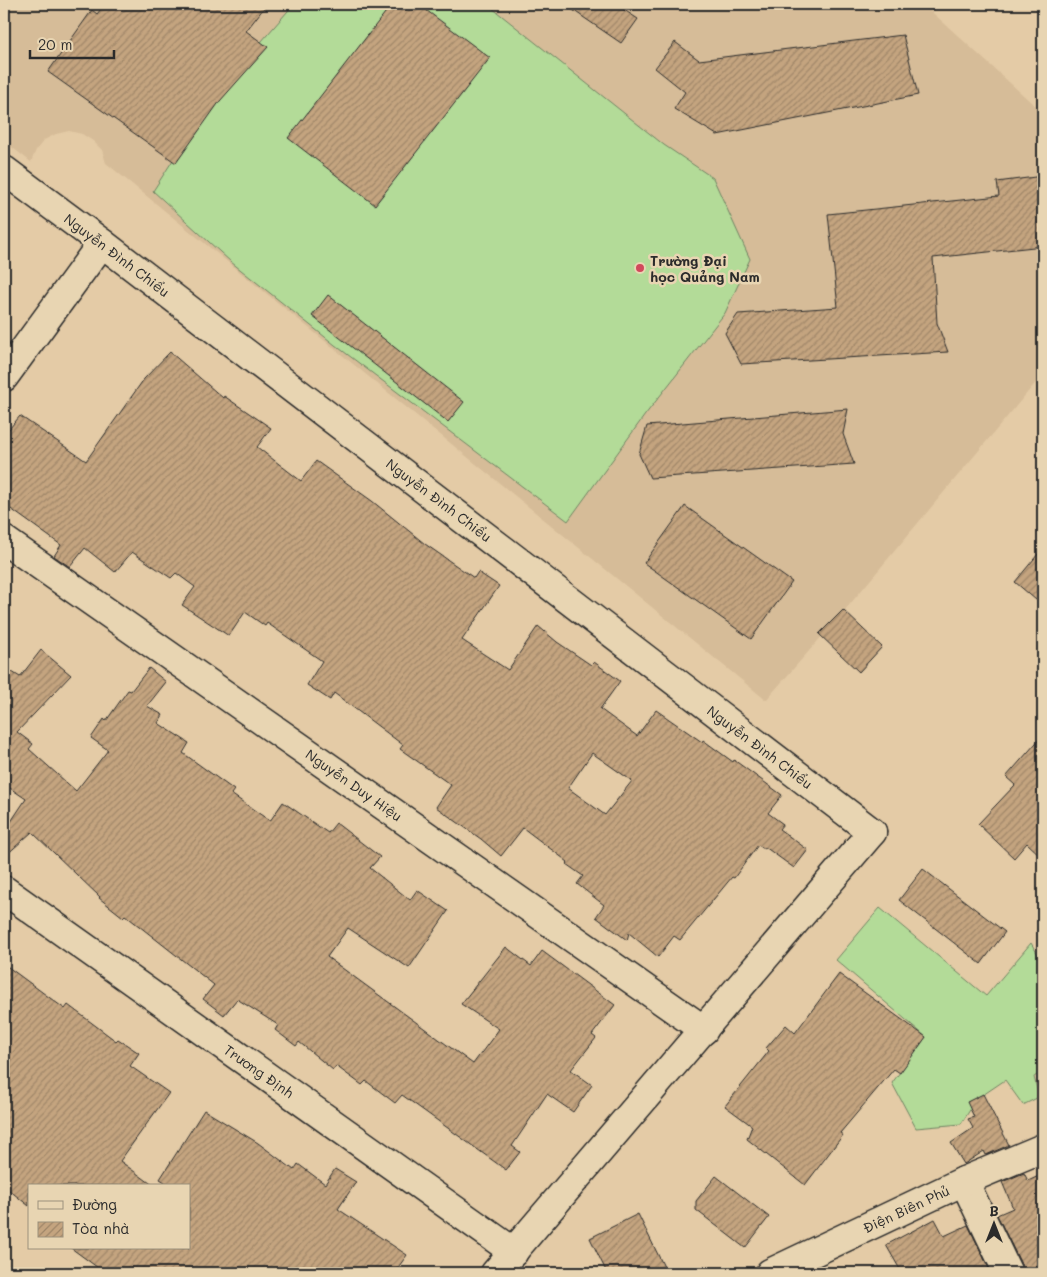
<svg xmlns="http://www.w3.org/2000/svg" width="1047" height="1277" viewBox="0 0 1047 1277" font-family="Mali,sans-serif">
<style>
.built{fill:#d6bc98}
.grass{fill:#b3db98;stroke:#6f8362}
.building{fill:url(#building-hatch);stroke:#2b2b2b;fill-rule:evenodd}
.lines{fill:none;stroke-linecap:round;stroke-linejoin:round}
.minor-casing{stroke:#2b2b2b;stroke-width:31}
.tertiary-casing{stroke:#2b2b2b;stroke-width:31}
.minor{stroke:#e8d5b2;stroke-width:28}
.tertiary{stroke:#e8d5b2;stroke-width:28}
.poi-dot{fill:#d1495b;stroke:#e8d5b2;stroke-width:2}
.labels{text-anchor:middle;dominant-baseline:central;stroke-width:5;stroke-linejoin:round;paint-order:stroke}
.street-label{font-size:14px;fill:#2b2b2b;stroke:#e8d5b2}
.poi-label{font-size:14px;font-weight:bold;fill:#2b2b2b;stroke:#e8d5b2;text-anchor:start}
</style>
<defs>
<pattern id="building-hatch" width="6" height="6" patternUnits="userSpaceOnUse" patternTransform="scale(1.25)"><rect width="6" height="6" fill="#c4a47f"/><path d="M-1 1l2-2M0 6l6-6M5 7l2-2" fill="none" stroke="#9f8668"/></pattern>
</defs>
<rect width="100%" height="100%" fill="#e4cba6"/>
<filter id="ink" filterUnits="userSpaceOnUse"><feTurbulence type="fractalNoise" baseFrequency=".02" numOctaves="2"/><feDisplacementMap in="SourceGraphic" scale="10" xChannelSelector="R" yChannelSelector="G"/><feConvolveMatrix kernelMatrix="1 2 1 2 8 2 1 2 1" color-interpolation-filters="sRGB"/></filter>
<g filter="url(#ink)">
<polygon class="built" points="4,4 923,4 1043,113 1043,374 845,610 766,700 106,163 102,150 93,141 82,134 69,131 56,134 44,140 36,150 31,162 4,141"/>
<g class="grass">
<polygon points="294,4 487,4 664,145 713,178 750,259 725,313 645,415 568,521 335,345 231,262 153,191 215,95"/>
<polygon points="880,908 986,996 1031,943 1043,963 1043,1071 1034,1077 1039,1097 1023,1105 1005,1080 977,1099 961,1124 916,1128 892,1083 926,1037 836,960"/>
</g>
<g class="building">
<polygon points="105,4 267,4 246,31 268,47 220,101 176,163 48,72 92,10 97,14"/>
<polygon points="392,4 418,4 490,58 375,205 288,138"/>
<polygon points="564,4 615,4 638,19 621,43"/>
<polygon points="903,35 918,95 717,135 674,109 685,92 655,68 675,42 699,60"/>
<polygon points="1043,176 1043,246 933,258 937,323 948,352 741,364 725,333 738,314 838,307 828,214 999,196 997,182"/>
<polygon points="328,295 464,402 448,422 312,316"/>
<path d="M170,352L223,398L224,396L271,428L257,447L301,481L316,461L372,501L425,544L474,578L478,572L499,586L462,640L508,670L538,626L557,642L591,665L594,662L620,681L600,709L637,736L656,710L702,742L703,740L733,762L734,760L782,795L768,813L783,824L779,829L808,850L794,868L765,847L764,849L758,845L734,878L732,877L680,940L674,936L658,957L629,933L627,940L596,917L604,905L577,884L583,876L566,864L568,862L523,828L501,856L481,839L436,807L451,785L400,749L403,745L334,693L330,700L307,685L322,661L267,623L265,626L245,612L229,636L182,605L195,587L176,573L171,578L132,552L115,572L85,548L70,567L54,556L61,545L4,504V435L20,416L86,461L144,379ZM592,753L632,781L605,815L568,788Z"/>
<polygon points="848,409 843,434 854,464 650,478 639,454 647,426"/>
<polygon points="685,506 792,582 751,639 644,563"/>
<polygon points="1043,548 1043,606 1015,582"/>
<polygon points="843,610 882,647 859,672 819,634"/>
<polygon points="41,650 71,675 17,732 33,744 29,749 76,791 108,750 91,738 104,719 106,721 128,690 131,691 149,668 166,682 147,706 163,715 158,723 189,743 183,753 234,790 231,794 270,821 283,802 328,833 336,823 380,857 370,868 410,900 417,890 448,911 409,968 348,928 327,957 473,1064 499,1029 461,1004 506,947 531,966 542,951 615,1005 592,1035 596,1038 571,1070 592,1085 573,1112 547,1094 512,1146 520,1152 506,1170 402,1095 395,1103 366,1081 362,1085 336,1066 333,1070 299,1042 296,1046 275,1030 278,1025 237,999 224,1015 203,999 214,985 125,915 123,917 99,898 100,897 32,832 4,857 4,832 26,799 4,784 4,667 20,677"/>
<polygon points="1043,735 1043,858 1027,843 1014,858 978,824 1015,785 1006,777"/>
<polygon points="923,869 1005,932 981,964 899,900"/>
<polygon points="4,964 65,1009 68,1005 116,1041 118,1039 139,1053 130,1066 169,1093 120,1161 154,1186 29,1186 29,1206 4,1186"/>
<polygon points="839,974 926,1037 900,1073 894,1069 840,1133 843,1135 805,1185 747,1139 752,1126 725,1106 769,1051 766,1048 786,1025 795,1033"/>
<polygon points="983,1094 1009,1145 986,1155 984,1151 964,1164 951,1143 973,1128 968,1119 974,1117 967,1102"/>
<polygon points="204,1110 258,1143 294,1170 298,1164 325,1184 335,1169 356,1182 338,1209 407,1255 394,1273 105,1273 71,1248 189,1248 189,1186 171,1186 160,1179"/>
<polygon points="1024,1173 1028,1181 1043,1174 1043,1262 1037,1265 1042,1273 1023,1273 1022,1266 997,1215 1013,1208 1002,1182"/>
<polygon points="716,1176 769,1217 745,1248 696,1210 696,1201"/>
<polygon points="638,1214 667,1273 607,1273 590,1238"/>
<polygon points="935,1219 944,1236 968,1225 991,1273 902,1273 886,1245"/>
</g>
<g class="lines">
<g class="minor-casing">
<g id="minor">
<polyline points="4,170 102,243 872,832"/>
<polyline points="4,377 102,243"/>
<polyline points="4,540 704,1030"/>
<polyline points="4,890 514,1252"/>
<polyline points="964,1181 1008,1273"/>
<polyline points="770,1273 964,1181 1043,1148"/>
</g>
</g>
<g class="tertiary-casing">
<polyline id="tertiary" points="495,1273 872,832"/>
</g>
<use href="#minor" class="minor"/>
<use href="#tertiary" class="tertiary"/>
</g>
</g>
<circle class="poi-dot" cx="640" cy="268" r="5"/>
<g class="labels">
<g class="street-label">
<text transform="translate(117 255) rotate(37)">Nguyễn Đình Chiểu</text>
<text transform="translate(439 500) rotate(37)">Nguyễn Đình Chiểu</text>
<text transform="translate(760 747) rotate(37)">Nguyễn Đình Chiểu</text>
<text transform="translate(354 785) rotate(35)">Nguyễn Duy Hiệu</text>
<text transform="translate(259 1071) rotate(35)">Trương Định</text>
<text transform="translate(906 1209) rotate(-25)">Điện Biên Phủ</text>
</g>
<g class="poi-label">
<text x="650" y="260">Trường Đại<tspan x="650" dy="16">học Quảng Nam</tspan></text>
</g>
</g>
<rect width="1047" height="1277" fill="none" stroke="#e8d5b2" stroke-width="20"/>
<rect x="10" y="10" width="1027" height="1257" fill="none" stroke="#2b2b2b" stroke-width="2" filter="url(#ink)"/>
<rect x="28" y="1184" width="162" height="65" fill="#e8d5b2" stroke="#9c917c"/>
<rect x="38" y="1201" width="25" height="8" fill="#e8d5b2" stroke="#9c917c"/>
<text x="72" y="1210" font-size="15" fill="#2b2b2b">Đường</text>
<rect x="38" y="1222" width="25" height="15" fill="url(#building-hatch)" stroke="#9c917c"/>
<text x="72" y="1234" font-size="15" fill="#2b2b2b">Tòa nhà</text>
<g transform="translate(994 1224)" stroke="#e8d5b2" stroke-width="4" paint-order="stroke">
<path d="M0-4L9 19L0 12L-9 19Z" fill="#2b2b2b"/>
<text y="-8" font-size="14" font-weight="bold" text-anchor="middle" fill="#2b2b2b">B</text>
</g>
<path d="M30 50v8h84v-8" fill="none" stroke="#2b2b2b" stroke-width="2.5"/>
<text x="38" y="50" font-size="15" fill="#2b2b2b" stroke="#e8d5b2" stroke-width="4" paint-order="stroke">20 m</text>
</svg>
